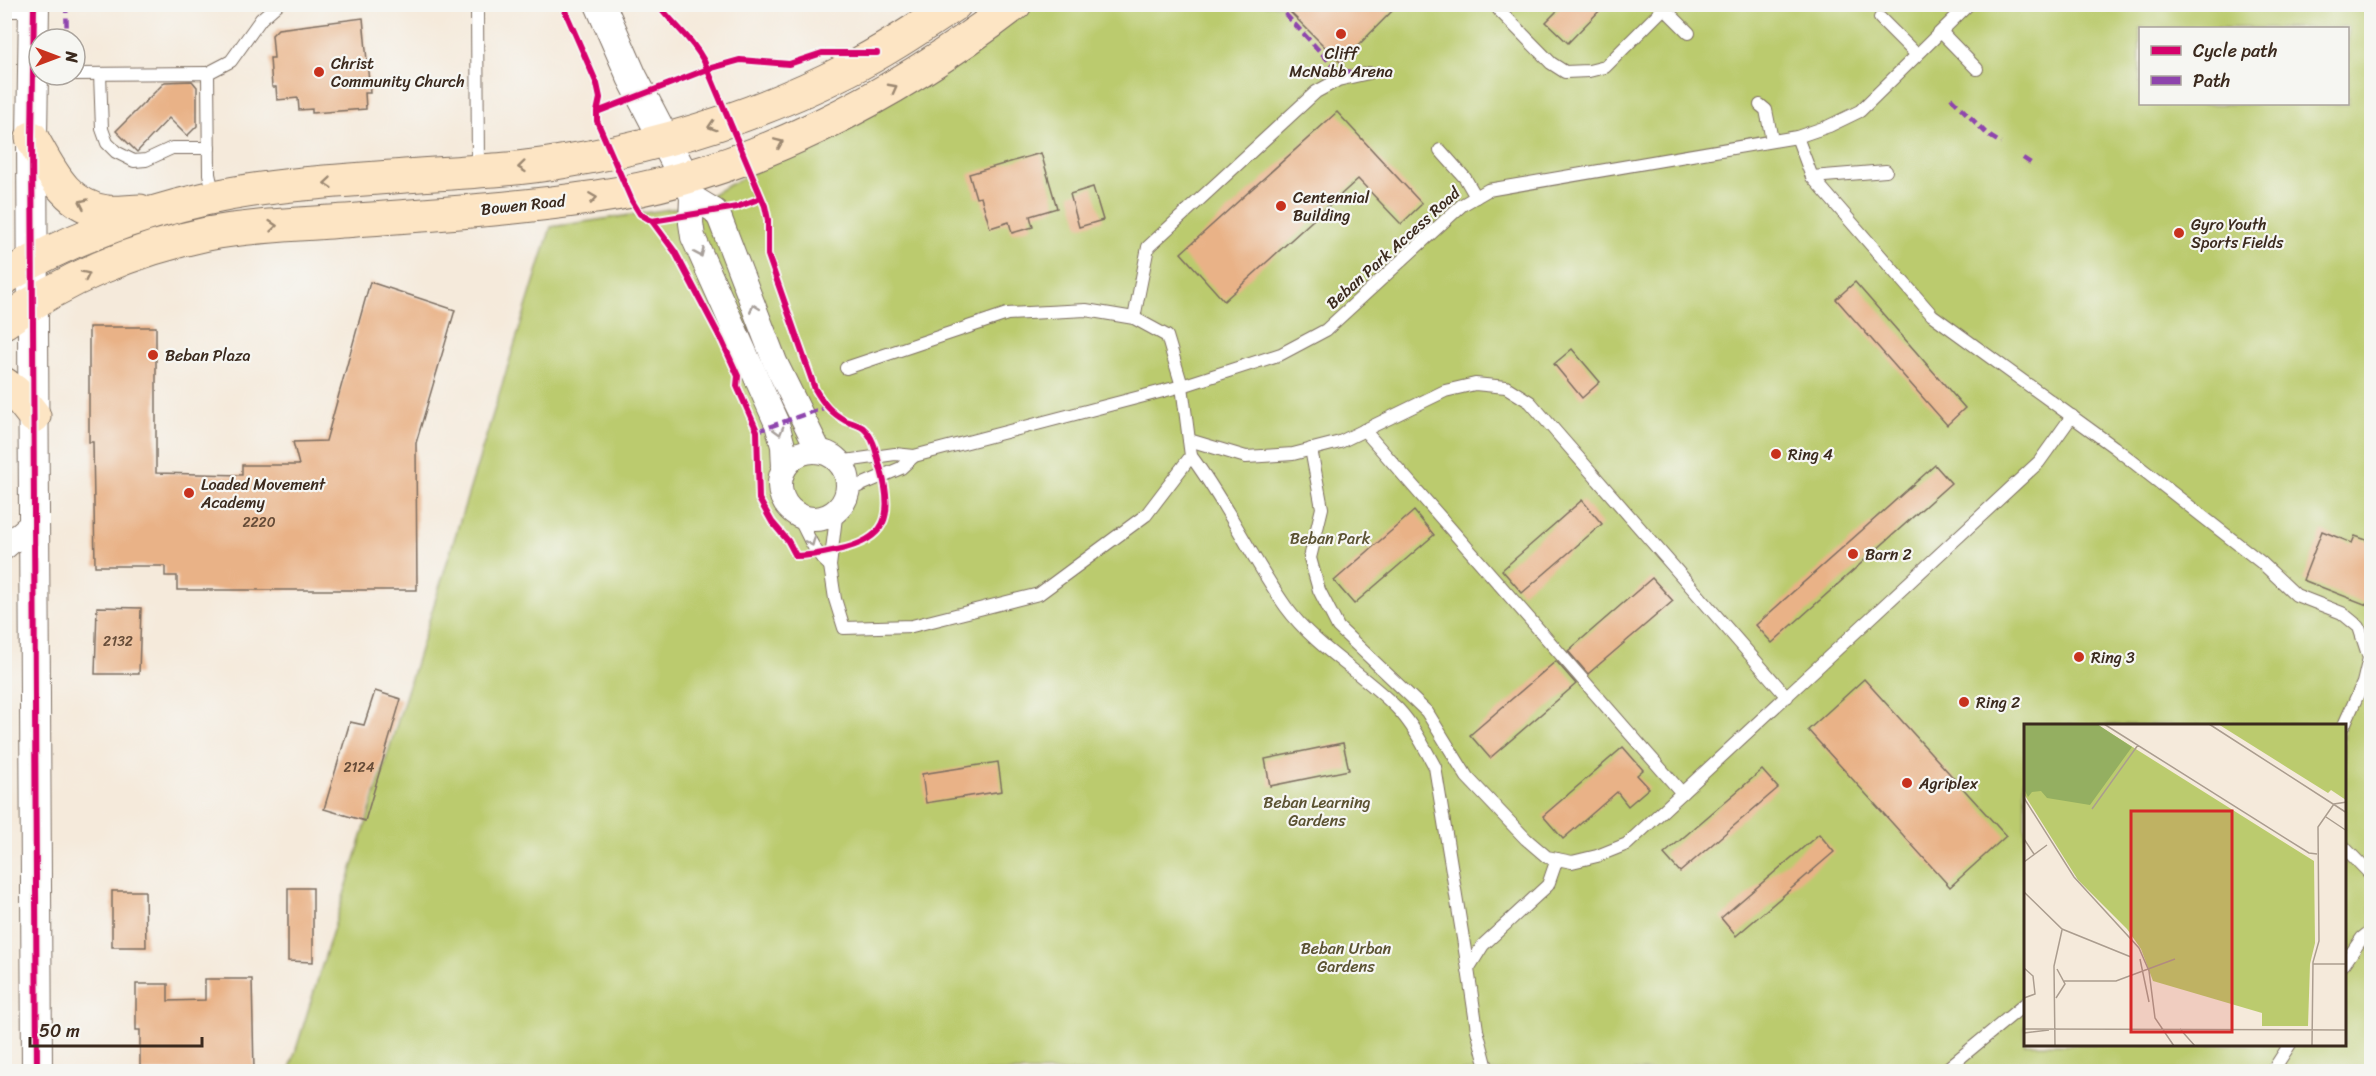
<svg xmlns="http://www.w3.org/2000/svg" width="2376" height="1076" viewBox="0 0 2376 1076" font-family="Sriracha,sans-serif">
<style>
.green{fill:#bbcb6e;stroke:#7b7a46;stroke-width:1.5;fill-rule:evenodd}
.building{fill:#e9b287}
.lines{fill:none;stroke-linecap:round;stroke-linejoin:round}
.service-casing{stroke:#7c6d60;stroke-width:14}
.minor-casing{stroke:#7c6d60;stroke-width:26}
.tertiary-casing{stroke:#7c6d60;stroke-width:32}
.secondary-casing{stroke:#7c6d60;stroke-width:35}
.service{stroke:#fff;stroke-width:12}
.minor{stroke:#fff;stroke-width:24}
.tertiary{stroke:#fff;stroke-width:30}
.secondary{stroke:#fde5c4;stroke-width:33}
.quiet{stroke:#8e44ad;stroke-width:4.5;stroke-dasharray:9 4.5;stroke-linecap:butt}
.cycleway-casing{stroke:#f6f6f2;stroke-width:10}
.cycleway{stroke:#d6006c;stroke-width:6}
.oneway{stroke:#9c8871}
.oneway2{stroke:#a79f9a}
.poi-dot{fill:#c8321e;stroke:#f6f6f2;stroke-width:2}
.labels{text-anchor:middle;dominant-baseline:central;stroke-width:4.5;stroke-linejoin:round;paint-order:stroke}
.number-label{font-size:14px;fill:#664c38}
.poi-label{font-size:16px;fill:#3b2a1e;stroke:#f6f6f2;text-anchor:start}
.street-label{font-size:16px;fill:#3b2a1e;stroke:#f6f6f2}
.park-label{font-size:16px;fill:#5b5232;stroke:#f6f6f2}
.inset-road{fill:none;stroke:#ab9d8f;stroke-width:1.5}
.view{fill:#d62828;fill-opacity:0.15;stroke:#d62828;stroke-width:3}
.inset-edge{fill:none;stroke:#3b2a1e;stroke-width:3}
</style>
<rect width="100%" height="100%" fill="#f6f6f2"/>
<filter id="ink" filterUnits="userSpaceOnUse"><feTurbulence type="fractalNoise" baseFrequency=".0167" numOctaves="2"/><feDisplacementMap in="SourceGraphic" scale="12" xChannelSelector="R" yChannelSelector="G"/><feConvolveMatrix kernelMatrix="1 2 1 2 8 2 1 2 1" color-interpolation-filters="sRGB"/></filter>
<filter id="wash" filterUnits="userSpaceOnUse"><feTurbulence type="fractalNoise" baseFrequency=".008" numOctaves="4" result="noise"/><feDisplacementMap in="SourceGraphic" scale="24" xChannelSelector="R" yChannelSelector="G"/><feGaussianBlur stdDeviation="1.35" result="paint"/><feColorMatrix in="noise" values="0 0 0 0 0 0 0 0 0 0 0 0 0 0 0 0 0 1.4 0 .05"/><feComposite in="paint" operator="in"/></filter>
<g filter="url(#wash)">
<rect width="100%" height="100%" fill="#f5eadb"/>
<path class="green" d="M1026,5H2371V1071L289,1072L551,227L690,206L887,101ZM2140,28H2348V104H2140ZM2025,725H2344V1044H2025Z"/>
<g id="blocks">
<g class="building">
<polygon points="1282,4 1399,4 1341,63"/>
<polygon points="1564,4 1606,4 1568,43 1546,22"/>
<polygon points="363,18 370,93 365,93 366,109 312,113 312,109 299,110 298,98 277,100 276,87 272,87 270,58 274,58 272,35 278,29"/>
<polygon points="192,81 197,87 197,126 187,136 169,118 137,152 116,131 165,82"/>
<polygon points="1337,112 1422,204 1401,224 1358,179 1224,301 1181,253"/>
<polygon points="1041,153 1057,208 1030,216 1033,227 1012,233 1009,222 990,228 981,197 976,198 969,174"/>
<polygon points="1093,187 1103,220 1079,227 1070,194"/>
<polygon points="370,282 455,310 416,443 417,590 177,590 177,576 165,576 165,566 95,566 93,442 89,442 89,327 156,327 156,473 242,475 242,465 299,465 293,442 326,441"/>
<polygon points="1855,282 1965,408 1947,425 1836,299"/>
<polygon points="1572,349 1600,382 1582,398 1554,364"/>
<polygon points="1935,465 1951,483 1772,643 1756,625"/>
<polygon points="1582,500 1602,524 1522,593 1502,570"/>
<polygon points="1414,511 1434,535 1354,604 1334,581"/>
<polygon points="2322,531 2352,543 2355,536 2372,542 2372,607 2303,580"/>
<polygon points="1652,578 1673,601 1588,674 1568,651"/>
<polygon points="97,607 141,608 139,674 95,674"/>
<polygon points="1556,661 1576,684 1490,758 1470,735"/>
<polygon points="1864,679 2006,836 1950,887 1808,730"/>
<polygon points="375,691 401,699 365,821 324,809 350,722 364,725"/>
<polygon points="1343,743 1349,770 1270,786 1265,759"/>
<polygon points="1623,747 1643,770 1637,775 1649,788 1628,806 1617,792 1563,839 1543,816"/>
<polygon points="998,762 1002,791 926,803 922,774"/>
<polygon points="1762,770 1778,788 1680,872 1664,854"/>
<polygon points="1819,834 1834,852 1736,936 1721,918"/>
<polygon points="288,888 313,888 313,962 288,961"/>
<polygon points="112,891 145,891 146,947 112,947"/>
<polygon points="205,979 252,979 254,1071 140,1071 140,1030 136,1030 136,984 168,984 168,1001 205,1000"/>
</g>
</g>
</g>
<g filter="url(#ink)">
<use href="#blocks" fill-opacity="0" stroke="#7c6d60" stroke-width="1.5"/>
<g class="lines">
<g class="service-casing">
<g id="service">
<polyline points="477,4 478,171"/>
<polyline points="1499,10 1551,63 1565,72 1589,71 1605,67 1664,8 1689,33"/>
<polyline points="4,11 33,11"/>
<polyline points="1880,18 1917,55"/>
<polyline points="1941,32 1977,69"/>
<polyline points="208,73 231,61 261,19 278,4"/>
<polyline points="75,74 208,73 209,174 214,196"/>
<polyline points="100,74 102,129 107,143 116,152 134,161 146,160 172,148 209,148"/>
<polyline points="1760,105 1766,110 1772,140"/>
<polyline points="1797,137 1812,177 1932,315 2114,447 2262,563 2296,595 2342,613 2359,627 2369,658 2363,683 2344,725"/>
<polyline points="1440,150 1465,178 1476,197"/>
<polyline points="1812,177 1886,171"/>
<polyline points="1134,318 1148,247 1316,92 1338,80 1369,73"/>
<polyline points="1364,430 1682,793"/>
<polyline points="1189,440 1246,457 1293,454 1340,442 1445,391 1475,384 1506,387 1530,402 1787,697"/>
<polyline points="1311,449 1322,508 1310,558 1319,590 1338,627 1427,712 1467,777 1526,839 1547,857 1572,862 1597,856 1627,844 2039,462 2072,416"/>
<path d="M1191,456C1227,504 1252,559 1286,607C1316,648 1363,673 1398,709C1414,726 1424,747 1435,767L1468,969"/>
<polyline points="838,462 895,454 914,456 1182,386 1281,354 1326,330 1462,205 1488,190 1797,137 1829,126 1860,111 1969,4"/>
<polyline points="847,491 901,468 914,456"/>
<polyline points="837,509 830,566 835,599 844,628 912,626 1039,594 1146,515 1191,456 1182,386 1167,336 1134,318 1086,310 1007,314 846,368"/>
<path d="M796,514C809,534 811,550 830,566"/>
<polyline points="2344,847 2372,876"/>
<polyline points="2344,964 2362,938 2372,930"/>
<polyline points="1488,1072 1477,1030 1468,969 1483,945 1548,885 1557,859"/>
<polyline points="1943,1072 2025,1004"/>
<polyline points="2272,1072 2290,1044"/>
</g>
</g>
<g class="minor-casing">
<g id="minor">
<polyline points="684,177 692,197 691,223 693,237 777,424 783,446 784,468"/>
<polyline points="692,197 715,211 720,219 775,362 819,451"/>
<circle cx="814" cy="485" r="34"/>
<polyline points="4,548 35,521"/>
</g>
</g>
<g class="tertiary-casing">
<g id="tertiary">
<polyline points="34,4 32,138 37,1072"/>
<polyline points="600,4 632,77 684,177"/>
</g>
</g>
<g class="secondary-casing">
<g id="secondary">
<path d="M32,138C50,170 66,207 107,212C118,213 130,211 140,211"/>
<path d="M4,278C63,241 138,214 205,199C270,184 339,181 405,176C457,172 510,171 561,162C660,146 757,116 847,70C885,51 920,27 955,4"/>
<path d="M4,322C64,279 135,249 207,234C248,226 290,225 331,222C419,215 508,210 596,197C746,176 896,96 1015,4"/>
<polyline points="4,384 15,392 34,416"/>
</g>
</g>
<use href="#service" class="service"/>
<use href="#minor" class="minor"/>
<use href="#tertiary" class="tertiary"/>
<use href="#secondary" class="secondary"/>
<g class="quiet">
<polyline points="66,4 67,39"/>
<polyline points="1276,4 1338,71 1369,72"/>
<polyline points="1951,98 1988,135 2001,143"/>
<polyline points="2023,158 2032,164"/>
<polyline points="757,431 826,407"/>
</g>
<g class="cycleway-casing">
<g id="cycleway">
<polyline points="34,4 32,138 37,1072"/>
<polyline points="562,4 597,84 600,98 597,112"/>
<polyline points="761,198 737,207 652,221 640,214 632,201 597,121 597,112 708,69 740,60 789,64 822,53 877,53"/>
<path d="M652,221L675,252L722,341L738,376L737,386L757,431L759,499L772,522L788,541L796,556C810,556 824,553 837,550C887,540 894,516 881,470C877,457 875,438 863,428C859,425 852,423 846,421C831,413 823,403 815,389L768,255V220L765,206L704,61C692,38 673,25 658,4"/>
</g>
</g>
<use href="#cycleway" class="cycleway"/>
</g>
<defs><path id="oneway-chevron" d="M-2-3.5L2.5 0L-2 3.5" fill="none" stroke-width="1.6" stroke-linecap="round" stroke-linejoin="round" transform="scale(1.5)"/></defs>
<g class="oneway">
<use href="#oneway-chevron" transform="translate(893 88) rotate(-28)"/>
<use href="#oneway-chevron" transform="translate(712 126) rotate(162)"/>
<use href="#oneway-chevron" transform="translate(779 143) rotate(-23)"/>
<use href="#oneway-chevron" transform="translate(522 167) rotate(174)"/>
<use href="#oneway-chevron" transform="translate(328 183) rotate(175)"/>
<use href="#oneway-chevron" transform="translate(593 198) rotate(-8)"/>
<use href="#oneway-chevron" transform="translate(83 203) rotate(-155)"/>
<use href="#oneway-chevron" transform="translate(273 226) rotate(-5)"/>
<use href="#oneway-chevron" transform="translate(86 275) rotate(-26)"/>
</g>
<g class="oneway2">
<use href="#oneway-chevron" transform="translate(700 253) rotate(66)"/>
<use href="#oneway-chevron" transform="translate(754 308) rotate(-111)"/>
<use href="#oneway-chevron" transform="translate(779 431) rotate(74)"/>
<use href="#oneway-chevron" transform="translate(811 542) rotate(67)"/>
</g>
</g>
<g class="poi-dot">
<circle cx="1341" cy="34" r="6"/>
<circle cx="319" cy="72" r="6"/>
<circle cx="1281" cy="206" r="6"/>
<circle cx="2179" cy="233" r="6"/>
<circle cx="153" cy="355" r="6"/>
<circle cx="1776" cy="454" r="6"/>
<circle cx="189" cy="493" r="6"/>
<circle cx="1853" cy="554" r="6"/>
<circle cx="2079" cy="657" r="6"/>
<circle cx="1964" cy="702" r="6"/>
<circle cx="1907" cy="783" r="6"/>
</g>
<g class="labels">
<g class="number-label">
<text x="259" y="522">2220</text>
<text x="118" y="641">2132</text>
<text x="359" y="767">2124</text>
</g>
<g class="poi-label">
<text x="1341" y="53" text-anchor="middle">Cliff<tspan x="1341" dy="18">McNabb Arena</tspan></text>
<text x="331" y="63">Christ<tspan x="331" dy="18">Community Church</tspan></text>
<text x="1293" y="197">Centennial<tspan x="1293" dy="18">Building</tspan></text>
<text x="2191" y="224">Gyro Youth<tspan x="2191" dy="18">Sports Fields</tspan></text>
<text x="165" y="355">Beban Plaza</text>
<text x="1788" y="454">Ring 4</text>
<text x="201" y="484">Loaded Movement<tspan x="201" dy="18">Academy</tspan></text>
<text x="1865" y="554">Barn 2</text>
<text x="2091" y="657">Ring 3</text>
<text x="1976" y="702">Ring 2</text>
<text x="1919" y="783">Agriplex</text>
</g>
<g class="street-label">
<text transform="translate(523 205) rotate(-6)">Bowen Road</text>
<text transform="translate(1393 248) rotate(-42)">Beban Park Access Road</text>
</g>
<g class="park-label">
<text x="1330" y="538">Beban Park</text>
<text x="1317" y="802">Beban Learning<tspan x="1317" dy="18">Gardens</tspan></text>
<text x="1346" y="948">Beban Urban<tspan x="1346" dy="18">Gardens</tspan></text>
</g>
</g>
<g transform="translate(2024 724)">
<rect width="322" height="322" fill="#f5eadb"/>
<path d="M0,0H72L290,137L291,219L286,240L284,302H238V289L129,257L117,225L103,205L54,156L0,70ZM194,0H322V76L307,66L304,69Z" fill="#bbcb6e"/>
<path d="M0,0H73L108,23L66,81L23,74L17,67L8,68L4,73L0,65Z" fill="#94af61"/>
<path class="inset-road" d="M80,0L285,129L293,130M185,0L323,89M0,74L50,153L115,224L125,247L131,294L150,322M68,85L114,21M302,93L323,107M0,115L10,130M0,138L23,121M0,168L38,205L107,233M116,235L125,278M289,240H323M0,244L9,252L11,270L0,274M40,257H92L151,235M32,274L41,260L33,245M0,305L323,306M156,305L171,322M0,309L25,306M31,322L30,242L38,206M288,322L289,238L295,217L294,103L310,80L323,78"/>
<path class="view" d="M107,87H208V308H107Z"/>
<rect width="322" height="322" class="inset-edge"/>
</g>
<rect width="2376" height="1076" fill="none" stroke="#f6f6f2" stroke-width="24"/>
<rect x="2139" y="27" width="210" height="78" fill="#f6f6f2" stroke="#aba49d" stroke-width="1.5"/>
<rect x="2151" y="46" width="30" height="9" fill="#d6006c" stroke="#aba49d" stroke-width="1.5"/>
<text x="2193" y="57" font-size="18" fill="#3b2a1e">Cycle path</text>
<rect x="2151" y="76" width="30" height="9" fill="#8e44ad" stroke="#aba49d" stroke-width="1.5"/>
<text x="2193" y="87" font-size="18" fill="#3b2a1e">Path</text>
<g transform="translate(57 57) rotate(90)"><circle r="28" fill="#f6f6f2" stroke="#aba49d" stroke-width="1.5"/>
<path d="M0-4.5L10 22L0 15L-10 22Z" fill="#c8321e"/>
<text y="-9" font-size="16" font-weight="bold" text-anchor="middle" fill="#3b2a1e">N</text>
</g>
<path d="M30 1037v9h172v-9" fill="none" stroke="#3b2a1e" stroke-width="3"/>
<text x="39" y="1037" font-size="18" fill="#3b2a1e" stroke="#f6f6f2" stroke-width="4.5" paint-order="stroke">50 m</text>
</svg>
